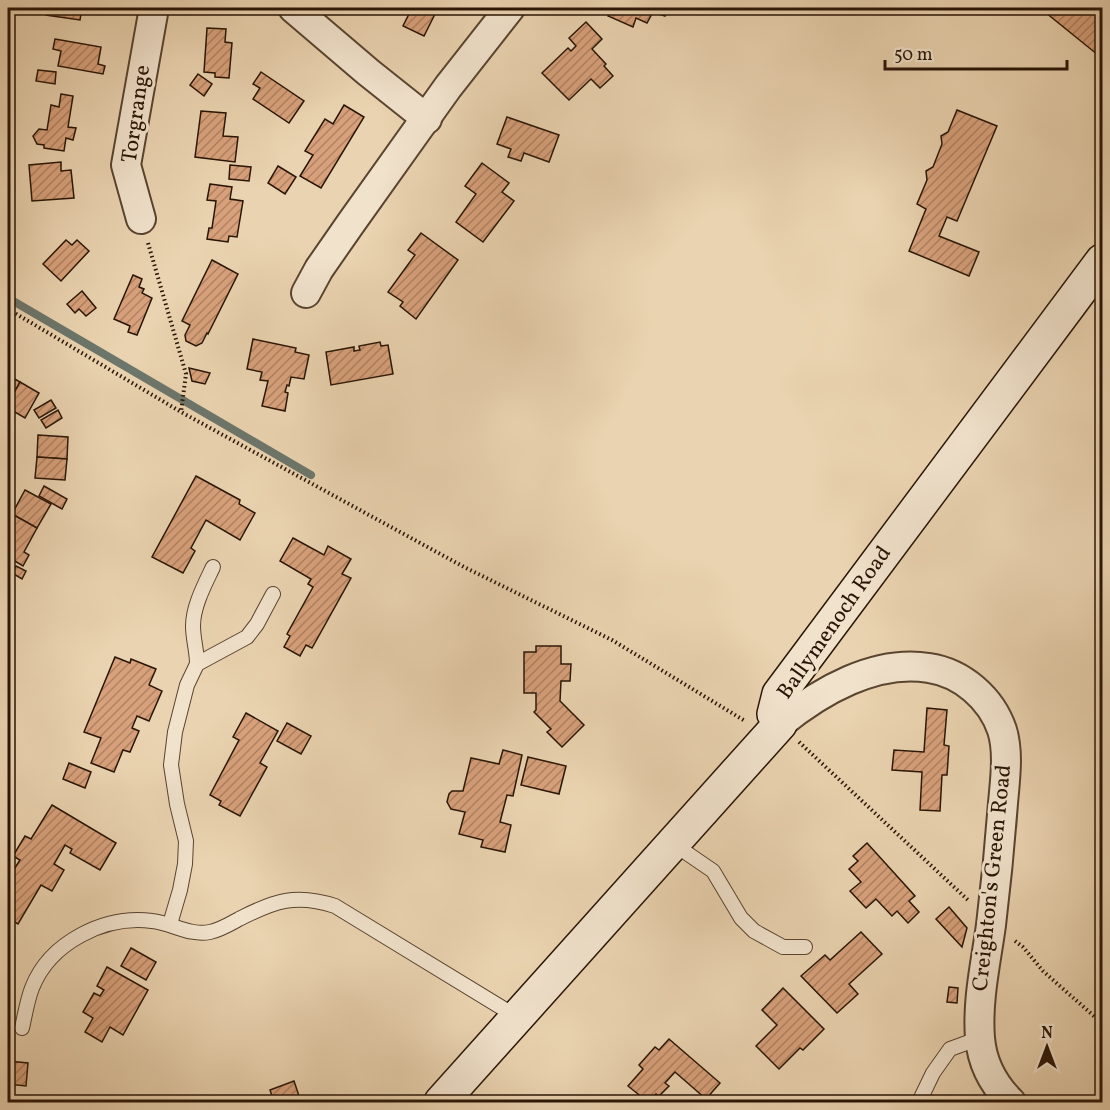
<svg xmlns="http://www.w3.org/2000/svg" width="1110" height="1110" viewBox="0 0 1110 1110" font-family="Vollkorn,serif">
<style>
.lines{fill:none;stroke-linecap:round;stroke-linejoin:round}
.stream{stroke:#6c766b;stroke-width:8}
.building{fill:url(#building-hatch);stroke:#291506;stroke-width:1.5}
.lane-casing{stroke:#594430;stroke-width:16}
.street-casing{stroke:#594430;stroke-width:32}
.secondary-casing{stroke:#291506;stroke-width:36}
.path{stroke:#291506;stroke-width:4;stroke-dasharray:1.5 3;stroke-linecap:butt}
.lane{stroke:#f1e2cc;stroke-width:14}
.street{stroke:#f1e2cc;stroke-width:28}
.secondary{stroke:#f1e2cc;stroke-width:33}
.labels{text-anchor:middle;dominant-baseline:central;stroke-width:6;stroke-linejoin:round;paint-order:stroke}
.street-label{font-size:22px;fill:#291506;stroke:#f1e2cc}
</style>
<defs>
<pattern id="building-hatch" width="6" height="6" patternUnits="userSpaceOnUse" patternTransform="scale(1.5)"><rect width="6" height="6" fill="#d8a17b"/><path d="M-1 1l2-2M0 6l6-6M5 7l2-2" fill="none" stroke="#af8263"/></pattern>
</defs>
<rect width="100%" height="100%" fill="#ead3b0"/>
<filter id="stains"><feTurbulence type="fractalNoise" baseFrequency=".00333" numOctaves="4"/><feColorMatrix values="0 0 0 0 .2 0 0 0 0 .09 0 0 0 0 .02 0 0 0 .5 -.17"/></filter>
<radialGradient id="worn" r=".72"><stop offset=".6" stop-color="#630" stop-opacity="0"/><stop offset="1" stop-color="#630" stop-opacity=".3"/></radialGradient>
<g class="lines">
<polyline class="stream" points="8,298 311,475"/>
</g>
<g class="building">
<polygon points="47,8 82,8 80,20 46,15"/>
<polygon points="412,8 438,8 424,36 403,26"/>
<polygon points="612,8 669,8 665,16 653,12 647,23 636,18 633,27 608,16"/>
<polygon points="1040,8 1102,8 1102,49 1098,55"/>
<polygon points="586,22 602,39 592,49 606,64 604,66 613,76 600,88 591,79 569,100 542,73 568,48 571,51 576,46 569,38"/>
<polygon points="207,28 226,29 225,42 232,43 229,78 215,77 215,73 204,72"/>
<polygon points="55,39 101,47 98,64 105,66 103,74 58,66 61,51 53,49"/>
<polygon points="38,70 56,72 55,84 36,81"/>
<polygon points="261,72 304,101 289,123 253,99 260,88 253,84"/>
<polygon points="198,74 212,84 204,96 190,85"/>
<polygon points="61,94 73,96 68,127 76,128 73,140 66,138 64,151 44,148 44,145 37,144 33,136 39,129 47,130 51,105 59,107"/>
<polygon points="344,105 364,117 321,188 300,176 313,155 305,151 325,119 333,124"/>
<polygon points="957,110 997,126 957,221 947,217 939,236 979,252 969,276 909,251 926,209 917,204 927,180 926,171 933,167 942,144 941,136 948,132"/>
<polygon points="201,111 226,113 223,136 238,137 235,162 195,157"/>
<polygon points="507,117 559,135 549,162 524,153 521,161 508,157 511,149 497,144"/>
<polygon points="61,162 61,171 71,170 74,198 32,201 29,165"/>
<polygon points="482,163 509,183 502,192 514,201 483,242 456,222 476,194 465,186"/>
<polygon points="230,165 251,167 249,181 229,179"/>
<polygon points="278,166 296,177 285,194 268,183"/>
<polygon points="210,184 232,187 230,199 243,201 237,237 229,236 228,242 207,239 209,228 212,228 216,201 207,200"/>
<polygon points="421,233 458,260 416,319 400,306 403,302 388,292 415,255 408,250"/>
<polygon points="66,240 72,245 77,240 89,251 61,281 43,264"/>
<polygon points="212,260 238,274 208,334 207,333 202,343 196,346 186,341 185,335 190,325 182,321"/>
<polygon points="133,275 142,279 139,287 144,289 142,293 152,298 137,335 128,332 130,326 114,319"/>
<polygon points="82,291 96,308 86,316 79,309 75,313 67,304"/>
<polygon points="253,339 296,348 295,352 309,355 304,379 291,377 289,386 287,385 285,392 288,393 285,411 262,406 268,381 260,380 262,372 247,369"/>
<polygon points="380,342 381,346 388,345 393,374 331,385 326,352 354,347 354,351 360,350 359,346"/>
<polygon points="189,368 210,373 205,384 192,381"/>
<polygon points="8,375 20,382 8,404"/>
<polygon points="20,382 39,393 25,418 8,408 8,404"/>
<polygon points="51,400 56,408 39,418 34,410"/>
<polygon points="58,410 62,418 46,428 41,420"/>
<polygon points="38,435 68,437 67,459 37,457"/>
<polygon points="37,457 67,459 65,480 35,478"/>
<polygon points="196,476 240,500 239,504 255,513 240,540 206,520 191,548 195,551 183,573 152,557"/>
<polygon points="44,486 67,499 62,509 39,496"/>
<polygon points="25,490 51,504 37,528 12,514"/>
<polygon points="12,514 37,528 24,552 29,555 23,566 8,557 8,521"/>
<polygon points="293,538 324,555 328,546 351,559 342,574 351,578 312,648 306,645 300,656 284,647 290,636 287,634 313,587 308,584 311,579 280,561"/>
<polygon points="16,566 26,571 22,579 12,573"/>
<polygon points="536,646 561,646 561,664 571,664 570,681 561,681 560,701 584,725 562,747 547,732 551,729 534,712 536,710 536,693 524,693 524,652 536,652"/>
<polygon points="115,657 130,663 131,659 156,669 149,685 162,691 149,721 137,716 132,728 139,731 130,752 123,750 114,772 91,763 101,738 84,732"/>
<polygon points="927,708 947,710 944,745 949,746 947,775 942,775 940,811 920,810 922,772 892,770 894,750 924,752"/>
<polygon points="246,713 278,731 260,763 267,767 240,816 219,805 221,801 210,795 239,740 233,737"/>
<polygon points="287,723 311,736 301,754 277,741"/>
<polygon points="503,750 522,755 513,796 507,795 500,822 511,825 505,852 481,847 483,840 459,834 465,812 451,809 447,802 449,794 452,791 463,791 471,758 499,764"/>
<polygon points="528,757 566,766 559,794 521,785"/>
<polygon points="69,763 91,772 85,788 63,779"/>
<polygon points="52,805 116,843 100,870 70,853 72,849 65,845 54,864 64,870 52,891 41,885 18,924 8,918 8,868 13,871 20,860 13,856 25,836 31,839"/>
<polygon points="867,843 915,896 909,901 919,912 908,923 897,911 892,916 876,899 866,908 850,891 861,882 849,869 858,861 853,856"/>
<polygon points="949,907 967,928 962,947 936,919"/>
<polygon points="861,932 882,954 849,984 858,994 837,1013 801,976 825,955 830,960"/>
<polygon points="131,948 156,962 146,980 121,966"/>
<polygon points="107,967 148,990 123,1035 110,1027 102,1042 85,1032 93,1018 83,1012 94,993 100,996 104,990 97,986"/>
<polygon points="949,987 958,988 957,1003 947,1002"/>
<polygon points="783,988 824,1029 803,1050 800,1048 779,1069 756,1046 777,1025 762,1010"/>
<polygon points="669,1039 720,1083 706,1099 675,1072 665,1083 669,1086 659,1096 656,1094 648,1102 628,1086 643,1069 639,1065 655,1047 659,1050"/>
<polygon points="8,1061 28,1063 26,1086 8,1084"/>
<polygon points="294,1081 301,1102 274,1102 270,1090"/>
</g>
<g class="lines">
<g class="lane-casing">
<g id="lane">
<path d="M197,664C197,651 193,639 193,626C193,606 205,584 213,567"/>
<polyline points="672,843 713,871 741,918 754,931 783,947 805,947"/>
<polyline points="170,924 180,890 185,864 186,841 177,804 171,765 175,732 187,685 197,664 247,637 257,624 273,594"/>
<path d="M22,1028C25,1015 27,1001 32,988C50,942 105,915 152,921C172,923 189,936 210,932C220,930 230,924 239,919C274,901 296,893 335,906L517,1017"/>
<polyline points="919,1102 933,1073 950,1049 980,1038"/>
</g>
</g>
<g class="street-casing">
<g id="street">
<polyline points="293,8 368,72 427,119"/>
<polyline points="141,219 126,165 154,8"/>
<polyline points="306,293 319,269 351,223 448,87 510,8"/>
<path d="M780,724C820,691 876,659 929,668C962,673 991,698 1002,730C1009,752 1005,780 1003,803C1000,843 996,884 991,925C986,962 977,1000 980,1038C982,1063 994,1085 1011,1102"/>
</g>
</g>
<g class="secondary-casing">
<polyline id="secondary" points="441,1102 780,724 774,714 779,694 1102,261"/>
</g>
<g class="path">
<polyline points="148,243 186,374 181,412"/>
<polyline points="8,309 181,412 464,567 612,640 745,721"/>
<polyline points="799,742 969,901"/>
<polyline points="1015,941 1023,947 1043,971 1096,1018 1102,1022"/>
</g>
<use href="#lane" class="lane"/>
<use href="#street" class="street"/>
<use href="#secondary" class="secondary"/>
</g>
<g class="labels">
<g class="street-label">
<text transform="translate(137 114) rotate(-82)">Torgrange</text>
<text transform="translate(835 623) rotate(-55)">Ballymenoch Road</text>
<text transform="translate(993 878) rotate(-84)">Creighton's Green Road</text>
</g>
</g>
<rect width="1110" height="1110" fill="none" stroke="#ead3b0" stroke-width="30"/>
<rect x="9" y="9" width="1092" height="1092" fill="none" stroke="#291506" stroke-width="3"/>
<rect x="15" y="15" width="1080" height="1080" fill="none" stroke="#291506" stroke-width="1.5"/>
<g transform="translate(1047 1047)" stroke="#f1e2cc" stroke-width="4.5" paint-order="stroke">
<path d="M0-4.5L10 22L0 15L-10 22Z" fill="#291506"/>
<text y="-9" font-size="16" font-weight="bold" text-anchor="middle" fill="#291506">N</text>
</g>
<path d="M885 60v9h182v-9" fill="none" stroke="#291506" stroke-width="3"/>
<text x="894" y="60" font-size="18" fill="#291506" stroke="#f1e2cc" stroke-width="4.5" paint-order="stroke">50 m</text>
<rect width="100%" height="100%" filter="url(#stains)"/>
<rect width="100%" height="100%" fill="url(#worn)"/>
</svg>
